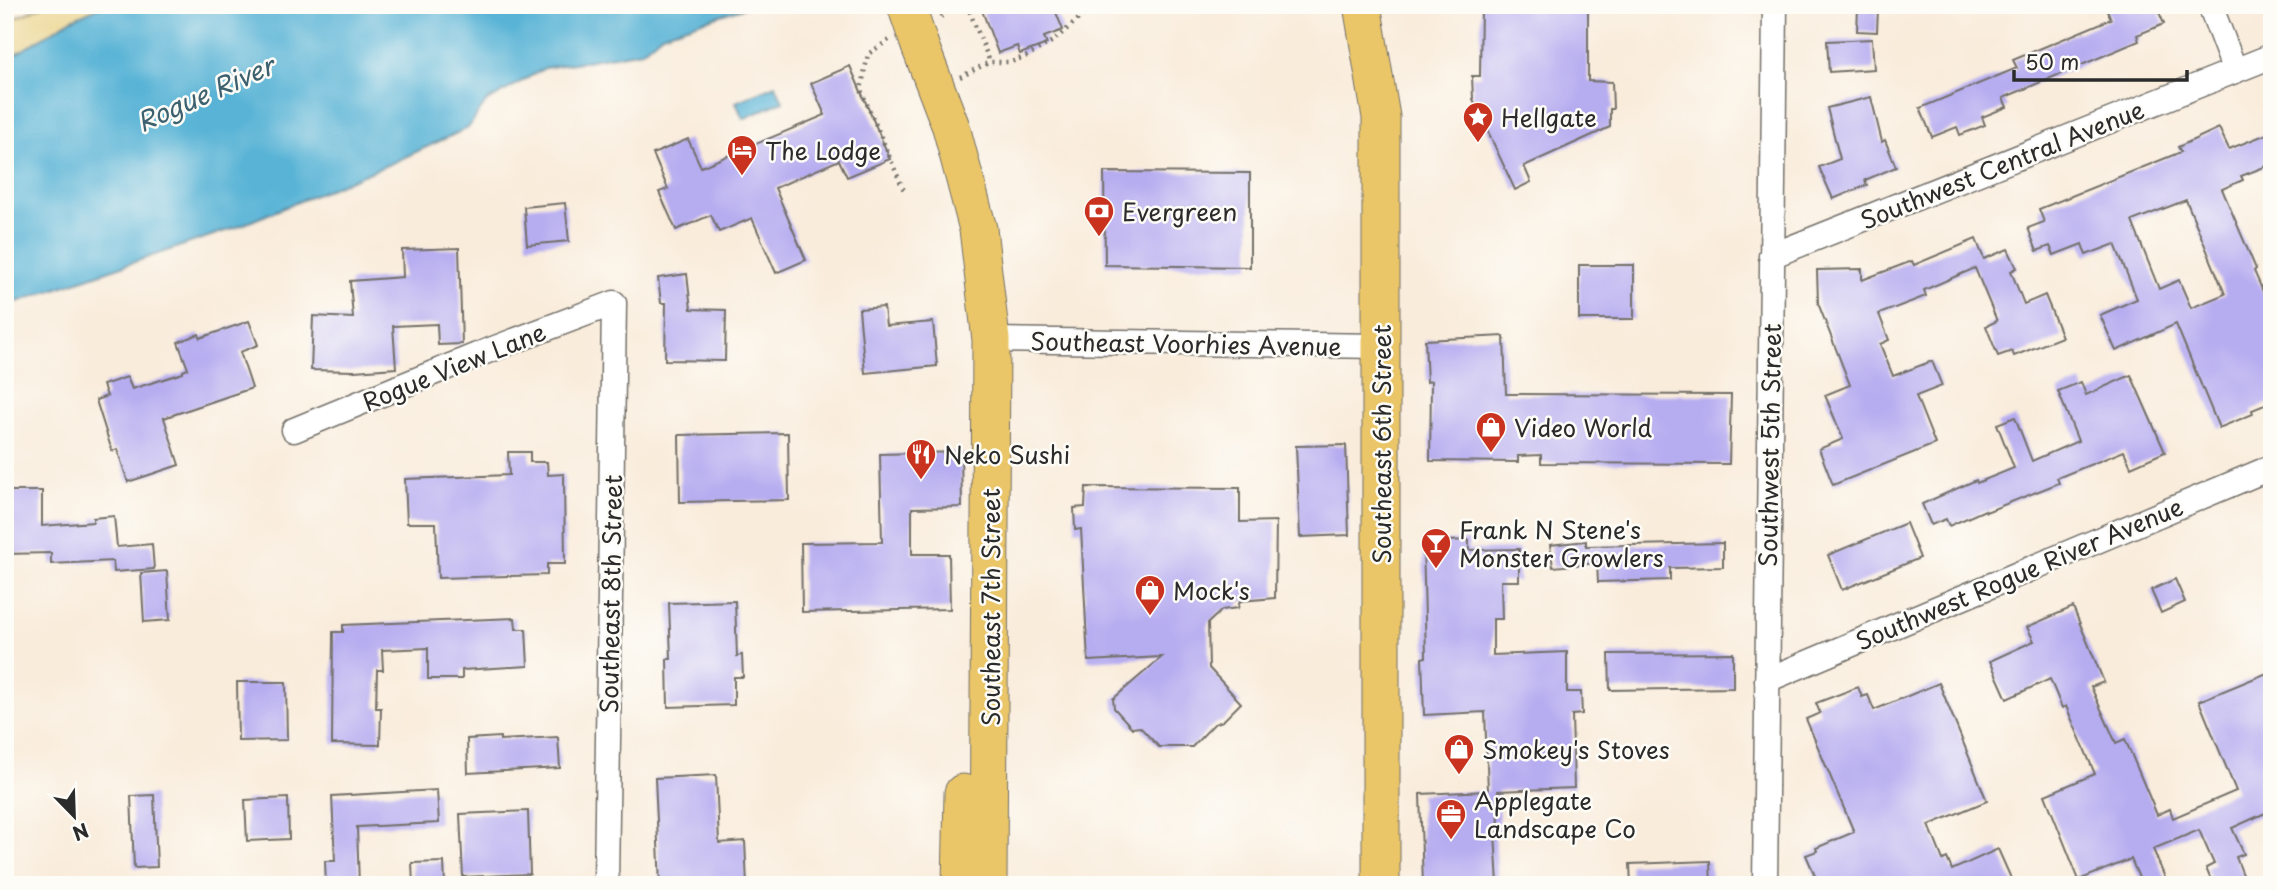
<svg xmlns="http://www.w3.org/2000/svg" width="2277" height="890" viewBox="0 0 2277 890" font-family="'Playpen Sans',sans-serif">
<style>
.sand{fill:#eeda9e;stroke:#8c8264;stroke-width:2}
.water{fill:#58b3d6;stroke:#426f80;stroke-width:2}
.building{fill:#b6acf0;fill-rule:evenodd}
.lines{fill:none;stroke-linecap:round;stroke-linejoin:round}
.minor-casing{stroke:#736f69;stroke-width:27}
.highway-casing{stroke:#736f69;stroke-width:39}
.path{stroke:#736f69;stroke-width:4.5;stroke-dasharray:2 5;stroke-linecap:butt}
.minor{stroke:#fff;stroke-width:24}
.highway{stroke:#eac669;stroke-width:37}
.highway-bridge-casing{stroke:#736f69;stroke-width:39;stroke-linecap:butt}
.highway-bridge{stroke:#eac669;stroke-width:37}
.labels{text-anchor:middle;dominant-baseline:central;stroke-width:5;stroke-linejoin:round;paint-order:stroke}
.poi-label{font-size:24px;fill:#2b2b2b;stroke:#fdfcf7;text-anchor:start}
.street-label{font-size:24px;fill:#2b2b2b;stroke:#fdfcf7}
.water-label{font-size:26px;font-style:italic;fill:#3d616f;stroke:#fdfcf7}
</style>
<rect width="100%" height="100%" fill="#fdfcf7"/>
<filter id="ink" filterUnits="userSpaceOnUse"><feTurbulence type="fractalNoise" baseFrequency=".0143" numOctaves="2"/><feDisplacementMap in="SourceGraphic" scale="14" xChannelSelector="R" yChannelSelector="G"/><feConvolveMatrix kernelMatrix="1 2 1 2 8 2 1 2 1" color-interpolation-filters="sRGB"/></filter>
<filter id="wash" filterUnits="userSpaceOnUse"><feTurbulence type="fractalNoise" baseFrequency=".00686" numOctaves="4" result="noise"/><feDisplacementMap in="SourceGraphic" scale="28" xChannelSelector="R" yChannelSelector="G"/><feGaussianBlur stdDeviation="1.57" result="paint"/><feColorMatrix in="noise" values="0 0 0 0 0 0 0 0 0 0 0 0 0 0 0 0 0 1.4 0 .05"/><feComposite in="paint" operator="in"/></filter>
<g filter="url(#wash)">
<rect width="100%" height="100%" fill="#f9ecdb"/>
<polygon class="sand" points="44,5 123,5 5,58 5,23"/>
<g class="water">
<polygon points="104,5 752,5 662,34 642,51 545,68 486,102 468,128 392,163 237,227 5,306 5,61 72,19"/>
<polygon points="775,85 783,101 743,119 736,102"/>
</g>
<g id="blocks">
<g class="building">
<polygon points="980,5 1053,5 1063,30 1044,37 1047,44 1020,54 1017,46 998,53"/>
<polygon points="1481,5 1588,5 1588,81 1612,82 1613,109 1610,109 1610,127 1524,166 1531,182 1515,190 1473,99 1472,76 1480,76"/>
<polygon points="2105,5 2156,5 2164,24 2137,35 2139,41 2003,98 2007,107 1982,117 1985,125 1960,135 1957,127 1932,137 1920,108 2017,68 2013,60 2111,19"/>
<polygon points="1858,8 1878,9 1877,32 1857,31"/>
<polygon points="1872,39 1874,69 1829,72 1827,41"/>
<polygon points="850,66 890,159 847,177 839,160 775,188 806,260 776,273 752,218 719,232 711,215 676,230 659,192 668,189 653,154 688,139 701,167 825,115 811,83"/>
<polygon points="1871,97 1882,142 1885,140 1896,167 1865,180 1867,185 1833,199 1819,167 1840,159 1827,108"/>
<path d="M2219,128L2229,149L2272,132V164L2241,176L2243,180L2222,189L2256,269L2254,271L2272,312V402L2252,410L2253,414L2219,428L2176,324L2116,351L2100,315L2137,299L2115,244L2086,255L2082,244L2054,255L2050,246L2037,251L2028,228L2044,222L2039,209L2181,152L2178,147ZM2186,200L2225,294L2191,308L2179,280L2159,289L2132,221Z"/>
<polygon points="1104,172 1250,173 1250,267 1105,265"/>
<polygon points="565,203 569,241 527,245 524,207"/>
<polygon points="1976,239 1984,259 2008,249 2017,268 2011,271 2024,304 2045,295 2062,337 2014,356 2012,351 1998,356 1986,326 1997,321 1975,268 1924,290 1926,296 1879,314 1889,340 1880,344 1893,376 1932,361 1942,386 1916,396 1935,444 1833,485 1819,449 1843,439 1825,395 1850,385 1818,303 1817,270 1862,269 1862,280 1912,261 1914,265"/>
<polygon points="459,248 462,344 438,345 437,324 393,326 396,368 354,371 311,370 313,316 353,318 350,281 403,277 402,250"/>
<rect x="1579" y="265" width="55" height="54"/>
<polygon points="687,274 691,309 726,310 725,361 665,360 666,303 661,303 658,278"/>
<polygon points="884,307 886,326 933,322 937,366 865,373 859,309"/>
<polygon points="249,321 258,345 240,352 252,388 164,418 179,465 128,482 117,449 112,451 96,400 107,396 103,385 127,377 132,389 183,373 183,371 188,369 178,342 199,334 200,338"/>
<polygon points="1504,336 1506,394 1731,395 1729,464 1541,463 1541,455 1518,456 1518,462 1430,461 1431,381 1427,382 1425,340"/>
<polygon points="2131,375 2165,452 2131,467 2124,451 2057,478 2059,483 1986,512 1985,510 1949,526 1946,519 1931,525 1922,504 1976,480 1977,483 2014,468 1997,424 2015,417 2032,461 2078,441 2058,391 2081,382 2086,395"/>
<polygon points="788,433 789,500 680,502 679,435"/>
<polygon points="1346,445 1349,535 1300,537 1296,446"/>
<polygon points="508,452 530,452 530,462 547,462 548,475 564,474 565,564 547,564 547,575 438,578 436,523 407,523 405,479 509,475"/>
<polygon points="961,452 962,507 912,508 912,554 949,554 950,609 802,612 801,543 882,542 880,454"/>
<polygon points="1086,487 1240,488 1240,522 1276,521 1275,598 1240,601 1238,608 1222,610 1208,623 1209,668 1241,703 1223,721 1214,724 1192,747 1159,747 1140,727 1132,728 1114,708 1113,699 1162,657 1088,661 1081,529 1075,530 1074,508 1085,507"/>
<polygon points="5,491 42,491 42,526 93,522 93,518 114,516 117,547 152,544 154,569 114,572 113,561 51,564 51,553 5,554"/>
<polygon points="1906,523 1920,558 1842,590 1828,555"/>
<polygon points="1469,540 1469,550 1519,549 1519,581 1501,581 1502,619 1493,619 1493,655 1567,652 1567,692 1581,692 1582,714 1572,715 1574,788 1498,791 1499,832 1495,832 1498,885 1423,885 1420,794 1488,791 1485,712 1424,715 1422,658 1426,657 1423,542"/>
<polygon points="1586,541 1586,546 1723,543 1723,567 1670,568 1670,580 1598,582 1597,563 1553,567 1550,545"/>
<polygon points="167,571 170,620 144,622 141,573"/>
<polygon points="2175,579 2185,602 2161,613 2151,590"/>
<polygon points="735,601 737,656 742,655 743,677 734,677 734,705 668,707 667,659 671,659 669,603"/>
<polygon points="2073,607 2104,682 2091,687 2116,743 2125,739 2157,815 2170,809 2173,818 2236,791 2199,701 2267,673 2272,684 2272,810 2232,828 2244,854 2236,857 2247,885 2213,885 2206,868 2214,864 2199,830 2153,849 2168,885 2142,885 2131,859 2079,880 2045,795 2095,774 2066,706 2062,708 2050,679 2007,699 1990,661 2034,641 2027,627"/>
<polygon points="515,618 516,629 526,629 528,666 462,670 462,679 428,679 428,648 382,650 383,670 377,670 376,708 381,708 380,745 332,744 333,632 343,632 343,625"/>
<polygon points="1733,653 1733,688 1610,690 1609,654"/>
<polygon points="237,682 286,682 287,740 238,741"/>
<polygon points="1939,683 1987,801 1929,825 1943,860 1947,858 1952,870 1998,849 2014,885 1819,885 1806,855 1817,851 1816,848 1854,832 1806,719 1820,713 1816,703 1858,687 1862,697 1868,695 1874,710"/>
<polygon points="500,737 500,740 558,737 560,768 468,773 467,739"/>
<polygon points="716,775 719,843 745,841 747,885 660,885 655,778"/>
<polygon points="437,790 439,823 357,827 359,885 326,885 325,861 335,861 332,796"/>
<polygon points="154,795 157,867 134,868 131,796"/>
<polygon points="288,798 289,839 247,841 245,800"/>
<polygon points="528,811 530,874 463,877 460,814"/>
<polygon points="1710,861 1711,885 1631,885 1630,864"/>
<polygon points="444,862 445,885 413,885 412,863"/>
</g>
</g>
</g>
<g filter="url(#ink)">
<use href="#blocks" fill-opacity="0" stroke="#736f69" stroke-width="2"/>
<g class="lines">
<g class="minor-casing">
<g id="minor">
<polyline points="2210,5 2235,71"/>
<polyline points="1771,256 2272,56"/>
<polyline points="991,340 1381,346"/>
<polyline points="294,430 477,355 614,303 606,885"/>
<polyline points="1767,680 2272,467"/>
<polyline points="1765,885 1775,5"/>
</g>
</g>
<g class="highway-casing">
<g id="highway">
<polyline points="1362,5 1381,117 1381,885"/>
<polyline points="920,46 951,127 978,229 991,340 988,885"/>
<polyline points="961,885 963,793"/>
</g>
</g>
<g class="path">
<polyline points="967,5 990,62"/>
<polyline points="941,17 957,5"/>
<polyline points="889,40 868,54 861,90 905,193"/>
<polyline points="960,77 990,62 1011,62 1027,56 1053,41 1089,10 1098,5"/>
</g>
<use href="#minor" class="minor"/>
<use href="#highway" class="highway"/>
<g class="highway-bridge-casing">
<polyline id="highway-bridge" points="906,5 920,46"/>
</g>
<use href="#highway-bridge" class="highway-bridge"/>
</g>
</g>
<defs>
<g id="sight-pin" transform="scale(1.575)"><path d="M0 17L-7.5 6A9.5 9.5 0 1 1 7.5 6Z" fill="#c8321e" stroke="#fdfcf7"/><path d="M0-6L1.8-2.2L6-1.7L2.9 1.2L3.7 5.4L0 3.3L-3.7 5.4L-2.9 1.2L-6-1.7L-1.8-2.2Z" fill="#fff"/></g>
<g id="hotel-pin" transform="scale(1.575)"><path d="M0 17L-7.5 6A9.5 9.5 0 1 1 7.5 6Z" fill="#c8321e" stroke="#fdfcf7"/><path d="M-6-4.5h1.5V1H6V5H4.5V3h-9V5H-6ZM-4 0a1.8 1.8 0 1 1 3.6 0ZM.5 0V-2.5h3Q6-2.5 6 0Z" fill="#fff"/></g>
<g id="bank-pin" transform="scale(1.575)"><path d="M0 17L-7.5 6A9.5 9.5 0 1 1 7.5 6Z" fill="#c8321e" stroke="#fdfcf7"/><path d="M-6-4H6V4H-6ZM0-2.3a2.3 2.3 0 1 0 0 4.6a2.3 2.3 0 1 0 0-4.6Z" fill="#fff"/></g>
<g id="shop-pin" transform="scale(1.575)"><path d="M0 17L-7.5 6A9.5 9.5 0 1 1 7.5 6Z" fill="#c8321e" stroke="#fdfcf7"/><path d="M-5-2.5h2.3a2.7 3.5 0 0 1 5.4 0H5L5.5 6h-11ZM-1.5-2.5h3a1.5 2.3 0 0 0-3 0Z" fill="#fff"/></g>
<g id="restaurant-pin" transform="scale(1.575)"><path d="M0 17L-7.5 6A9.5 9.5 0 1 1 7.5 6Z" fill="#c8321e" stroke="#fdfcf7"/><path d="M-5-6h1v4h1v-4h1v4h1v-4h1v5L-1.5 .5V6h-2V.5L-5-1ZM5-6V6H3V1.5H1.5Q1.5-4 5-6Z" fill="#fff"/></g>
<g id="bar-pin" transform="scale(1.575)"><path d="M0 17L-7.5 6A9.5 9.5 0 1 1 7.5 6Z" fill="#c8321e" stroke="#fdfcf7"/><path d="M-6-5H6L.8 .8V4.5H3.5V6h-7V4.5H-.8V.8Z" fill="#fff"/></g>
<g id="office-pin" transform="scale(1.575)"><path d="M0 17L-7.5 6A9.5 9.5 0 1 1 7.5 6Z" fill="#c8321e" stroke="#fdfcf7"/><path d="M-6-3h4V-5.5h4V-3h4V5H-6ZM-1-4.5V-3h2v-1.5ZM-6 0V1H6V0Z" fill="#fff"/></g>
</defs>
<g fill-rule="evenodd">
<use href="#sight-pin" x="1478" y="117"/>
<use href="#hotel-pin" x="742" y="150"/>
<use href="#bank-pin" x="1099" y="211"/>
<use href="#shop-pin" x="1491" y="427"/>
<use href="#restaurant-pin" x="921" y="454"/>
<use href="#bar-pin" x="1436" y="543"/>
<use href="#shop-pin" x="1150" y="590"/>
<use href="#shop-pin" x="1459" y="749"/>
<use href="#office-pin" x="1451" y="814"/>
</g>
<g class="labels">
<g class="poi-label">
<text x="1501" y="117">Hellgate</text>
<text x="765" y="150">The Lodge</text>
<text x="1122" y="211">Evergreen</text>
<text x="1514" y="427">Video World</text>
<text x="944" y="454">Neko Sushi</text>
<text x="1459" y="529">Frank N Stene's<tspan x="1459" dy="28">Monster Growlers</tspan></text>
<text x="1173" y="590">Mock's</text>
<text x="1482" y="749">Smokey's Stoves</text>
<text x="1474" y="800">Applegate<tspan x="1474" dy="28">Landscape Co</tspan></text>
</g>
<g class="street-label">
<text transform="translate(2002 164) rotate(-22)">Southwest Central Avenue</text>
<text transform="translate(1186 343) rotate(1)">Southeast Voorhies Avenue</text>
<text transform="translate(454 366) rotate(-22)">Rogue View Lane</text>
<text transform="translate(1381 444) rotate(-90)">Southeast 6th Street</text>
<text transform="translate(1769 445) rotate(-89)">Southwest 5th Street</text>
<text transform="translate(2019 573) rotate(-23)">Southwest Rogue River Avenue</text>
<text transform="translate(610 594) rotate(-89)">Southeast 8th Street</text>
<text transform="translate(990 607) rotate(-90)">Southeast 7th Street</text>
</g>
<g class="water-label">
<text transform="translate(205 93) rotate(-24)">Rogue River</text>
</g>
</g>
<rect width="2277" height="890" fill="none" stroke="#fdfcf7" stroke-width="28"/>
<g transform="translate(74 816) rotate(157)" stroke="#fdfcf7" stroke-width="5" paint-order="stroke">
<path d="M0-5L12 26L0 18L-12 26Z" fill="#2b2b2b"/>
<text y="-10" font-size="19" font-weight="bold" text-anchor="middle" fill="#2b2b2b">N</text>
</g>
<path d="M2014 70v10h173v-10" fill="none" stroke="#2b2b2b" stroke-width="3.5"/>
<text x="2025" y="70" font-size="21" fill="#2b2b2b" stroke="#fdfcf7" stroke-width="5" paint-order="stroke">50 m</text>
</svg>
